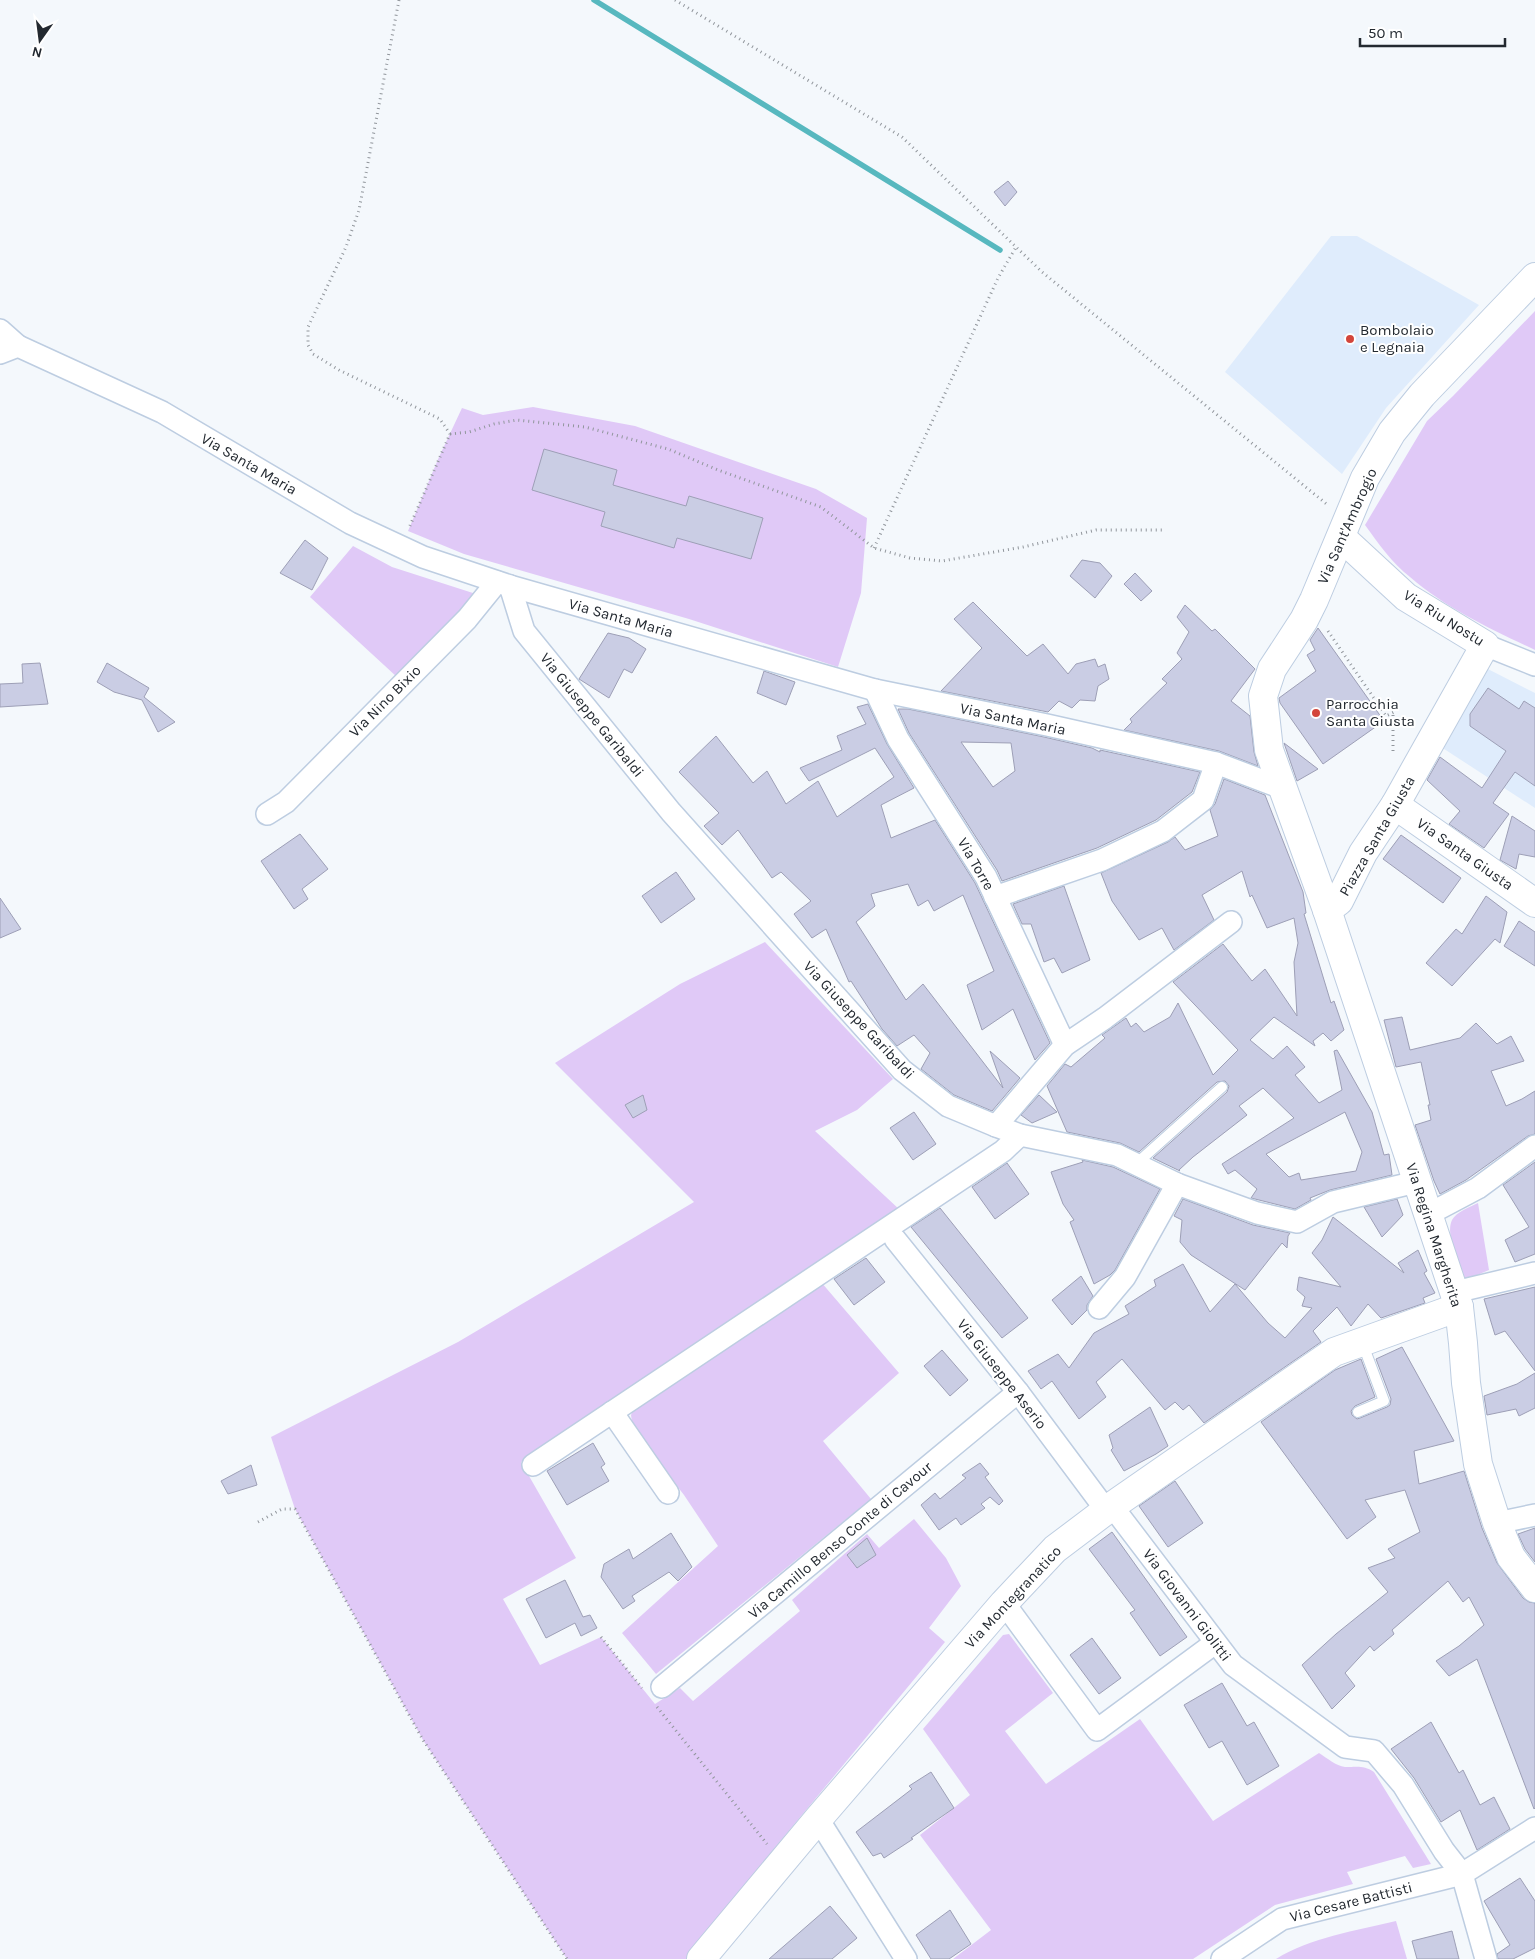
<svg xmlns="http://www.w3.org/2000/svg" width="1535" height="1959" viewBox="0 0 1535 1959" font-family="Karla,sans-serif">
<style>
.built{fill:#dfecfc}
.green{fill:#e0c9f7}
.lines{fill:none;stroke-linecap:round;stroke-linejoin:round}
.stream{stroke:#57b8bf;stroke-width:5.5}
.building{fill:#cacde4;stroke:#9d9fb6;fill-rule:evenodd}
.lane-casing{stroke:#bdcde1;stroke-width:12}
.street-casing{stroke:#bdcde1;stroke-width:24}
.secondary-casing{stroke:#bdcde1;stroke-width:30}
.path{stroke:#91969c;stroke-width:3;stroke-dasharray:1 4;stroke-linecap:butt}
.lane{stroke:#fff;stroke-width:10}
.street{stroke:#fff;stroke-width:21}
.secondary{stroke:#fff;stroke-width:28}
.poi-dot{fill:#d3453b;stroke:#fff;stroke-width:2}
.labels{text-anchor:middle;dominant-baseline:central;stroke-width:4;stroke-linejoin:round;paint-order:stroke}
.poi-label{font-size:15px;fill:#232930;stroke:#fff;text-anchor:start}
.street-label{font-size:15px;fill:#232930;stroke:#fff}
</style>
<rect width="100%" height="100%" fill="#f4f8fc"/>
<g class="built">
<polygon points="1331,236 1357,236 1479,305 1386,408 1342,474 1225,372"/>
<polygon points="1482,666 1535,693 1535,808 1438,745"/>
</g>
<g class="green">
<path d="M1535,311V650C1491,629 1447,609 1410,577C1392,563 1378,543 1365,525L1427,421L1453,396Z"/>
<polygon points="533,407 635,426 816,489 867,518 861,593 838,667 689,619 464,554 408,531 439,457 462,408 483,415"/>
<polygon points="353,546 392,567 476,594 468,613 397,677 310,597"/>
<polygon points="765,942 893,1079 857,1110 815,1131 900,1210 811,1271 521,1462 576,1558 503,1599 540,1665 601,1637 655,1704 680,1688 693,1701 800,1611 792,1600 867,1534 879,1548 914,1519 946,1558 961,1586 929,1628 945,1642 773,1850 686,1959 567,1959 423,1740 295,1509 271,1437 458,1342 694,1202 555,1063 680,984"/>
<path d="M1478,1203L1489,1270L1463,1281C1459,1266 1445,1235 1452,1220C1456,1212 1470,1207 1478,1203Z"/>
<polygon points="821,1282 899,1373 823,1441 871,1499 656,1674 622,1633 718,1546 684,1495 633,1429 631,1415 637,1402"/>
<path d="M1009,1634L1053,1693L1005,1731L1046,1784L1140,1719L1213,1821L1319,1753C1327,1758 1336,1766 1345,1767C1357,1767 1364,1765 1374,1772L1431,1864L1413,1868L1405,1856L1347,1872L1353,1884L1275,1905L1193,1959H953L991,1930L920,1835L970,1795L923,1729L1003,1635Z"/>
<path d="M1396,1921L1407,1959H1276C1311,1937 1356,1931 1396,1921Z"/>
</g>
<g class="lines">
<polyline class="stream" points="594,0 1000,250"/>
</g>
<g class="building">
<polygon points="1008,181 1017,192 1005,206 994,192"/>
<polygon points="544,449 617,470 613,485 686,506 689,496 763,518 751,559 677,538 674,548 601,526 605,512 532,490"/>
<polygon points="305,540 328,558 312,590 280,573"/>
<polygon points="1082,560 1100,563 1112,576 1095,598 1070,576"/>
<polygon points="1135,573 1152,591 1141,601 1124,584"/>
<polygon points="973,602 1027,656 1043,644 1068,674 1076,664 1095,659 1098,667 1105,664 1109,679 1098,686 1095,701 1080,700 1072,708 1059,701 1048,712 941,691 982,648 954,619"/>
<polygon points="1185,605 1212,631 1215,629 1255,669 1231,701 1250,716 1254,752 1258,766 1219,751 1124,730 1132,722 1130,719 1167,683 1162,679 1182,659 1177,653 1189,632 1177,617"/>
<polygon points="1318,628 1384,721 1323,764 1280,703 1279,698 1316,671 1307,655 1315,650 1310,640"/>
<polygon points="608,633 629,638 646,649 632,673 624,669 609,698 579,679"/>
<polygon points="40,663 48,704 0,707 0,684 23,683 22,664"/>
<polygon points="107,663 149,688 144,697 175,722 158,732 142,700 114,692 97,682"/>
<polygon points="764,671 795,682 786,705 757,693"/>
<polygon points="1488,688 1519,709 1524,701 1535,708 1535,786 1515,772 1493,803 1509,814 1484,848 1449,824 1460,811 1427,780 1440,757 1482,788 1506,751 1470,726 1470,714"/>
<polygon points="868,704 887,744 914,788 881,805 891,838 935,820 975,883 1050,1043 1035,1060 1013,1009 982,1030 967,985 994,971 963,895 934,911 928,900 918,906 908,884 871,894 875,906 856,922 906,1000 923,984 1003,1088 990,1051 1020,1078 992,1111 954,1095 921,1069 930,1053 914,1035 897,1046 882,1029 851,981 849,982 826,929 812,938 794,914 811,901 781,872 772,878 738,830 722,845 704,826 719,813 679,772 716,736 753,783 767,771 786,804 818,781 837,817 894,777 875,748 809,781 800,768 842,750 837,736 866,724 857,707"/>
<path d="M898,709H908L1044,737L1092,748L1100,752V750L1200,772L1192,792L1156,820L1097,848L1002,881L997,870L909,733ZM961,742L1011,743L1015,771L993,787Z"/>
<polygon points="1284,743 1318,769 1297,781"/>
<path d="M1224,779L1265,795L1303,892L1306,913L1304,914L1331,1003L1334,1001L1344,1030L1331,1041L1323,1033L1313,1041L1315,1046L1274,1017L1250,1040L1273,1059L1287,1046L1305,1067L1295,1075L1319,1103L1342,1090L1334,1051L1337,1050L1372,1112L1384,1155L1389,1154L1392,1175L1330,1190L1310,1198L1311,1200L1295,1209L1251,1198L1257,1189L1235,1170L1228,1174L1222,1164L1294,1118L1263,1088L1239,1106L1247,1115L1193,1157L1179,1170L1180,1171L1153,1158L1227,1092L1229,1086L1225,1081L1217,1082L1139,1152L1120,1143L1067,1132L1047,1086L1065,1064L1071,1067L1105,1038L1102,1035L1126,1018L1131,1027L1136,1023L1144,1032L1170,1017L1178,1003L1213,1075L1238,1050L1173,982L1223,944L1252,981L1265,969L1297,1016L1294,962L1298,943L1294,918L1267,928L1252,895L1250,897L1242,871L1202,895L1214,920L1174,950L1162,928L1139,940L1112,901L1101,873L1168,842L1175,837L1185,850L1218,836L1210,810L1215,804ZM1345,1112L1362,1152L1356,1171L1301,1180L1299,1173L1289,1177L1266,1154Z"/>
<polygon points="1512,816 1535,831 1535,857 1519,854 1516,869 1500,860"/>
<polygon points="300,834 328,869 302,889 308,899 294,909 261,861"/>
<polygon points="1401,835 1461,878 1443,903 1383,859"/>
<polygon points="676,872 695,899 661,923 642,896"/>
<polygon points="1064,886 1090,960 1062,973 1054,958 1044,962 1031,924 1022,924 1013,904"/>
<polygon points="1486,896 1507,912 1500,943 1495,939 1452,986 1426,963 1456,929 1462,934"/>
<polygon points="0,898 21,929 0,938"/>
<polygon points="1519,921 1535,932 1535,966 1504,946"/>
<polygon points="1402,1017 1410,1050 1460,1038 1476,1023 1497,1044 1511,1036 1524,1061 1491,1071 1506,1106 1522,1099 1535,1091 1535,1134 1528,1136 1466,1180 1440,1194 1434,1181 1415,1125 1431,1120 1428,1105 1430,1105 1421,1062 1396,1067 1384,1020"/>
<polygon points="643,1095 647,1110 633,1118 625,1105"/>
<polygon points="1039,1095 1057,1112 1032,1123 1021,1115"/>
<polygon points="914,1112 936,1144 913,1160 890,1128"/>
<polygon points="1082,1160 1113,1167 1160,1189 1115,1270 1110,1275 1094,1284 1070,1222 1074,1220 1063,1204 1051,1172 1083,1162"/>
<polygon points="1535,1162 1535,1254 1515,1262 1505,1240 1529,1227 1503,1185"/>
<polygon points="1007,1163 1029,1194 995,1219 972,1187"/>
<polygon points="1183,1199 1253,1225 1290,1233 1288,1236 1287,1248 1282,1243 1245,1290 1191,1255 1180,1242 1182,1220 1174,1216"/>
<polygon points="1397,1199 1403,1215 1382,1237 1364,1207"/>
<polygon points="940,1208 1028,1318 1002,1338 911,1227"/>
<polygon points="1333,1217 1404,1273 1398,1263 1418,1250 1427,1271 1424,1273 1435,1293 1423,1298 1425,1303 1381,1318 1368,1304 1351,1326 1337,1307 1313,1331 1321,1342 1204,1423 1189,1405 1183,1410 1175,1402 1165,1410 1122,1359 1096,1382 1106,1397 1079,1419 1052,1381 1041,1389 1028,1371 1058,1354 1069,1368 1094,1333 1129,1314 1125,1306 1156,1286 1154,1280 1183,1264 1210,1312 1235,1284 1268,1323 1285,1338 1312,1308 1302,1306 1305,1297 1297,1290 1299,1277 1341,1287 1312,1253 1322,1240"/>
<polygon points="866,1258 885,1282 854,1305 834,1279"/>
<polygon points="1081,1276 1093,1296 1087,1305 1087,1310 1072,1325 1052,1300"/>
<polygon points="1535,1287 1535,1371 1505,1331 1495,1335 1484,1299"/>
<polygon points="1402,1347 1454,1441 1414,1451 1419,1484 1464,1471 1482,1528 1497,1563 1523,1598 1529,1602 1535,1603 1535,1808 1534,1809 1477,1659 1449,1676 1436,1661 1459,1646 1484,1625 1469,1597 1463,1602 1448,1581 1392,1630 1394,1634 1374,1651 1370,1646 1345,1673 1355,1686 1332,1709 1302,1665 1336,1634 1388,1592 1368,1568 1395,1558 1388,1549 1420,1532 1405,1490 1365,1500 1376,1517 1347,1539 1261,1422 1335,1370 1361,1359 1375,1397 1355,1406 1351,1411 1352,1415 1357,1419 1360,1418 1387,1407 1390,1405 1391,1399 1376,1359"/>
<polygon points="942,1350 968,1380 950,1396 924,1366"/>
<polygon points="1535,1373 1535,1408 1519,1416 1516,1409 1487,1415 1484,1396 1517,1384"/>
<polygon points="1150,1407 1168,1446 1156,1454 1124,1471 1111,1450 1113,1448 1109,1435"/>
<polygon points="593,1443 605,1464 601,1467 609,1481 567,1505 547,1471"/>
<polygon points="980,1463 989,1474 985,1477 1003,1501 999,1505 990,1497 981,1504 985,1508 961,1525 956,1518 939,1530 921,1505 935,1493 940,1499 966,1478 962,1475"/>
<polygon points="251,1465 257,1485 228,1494 221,1481"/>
<polygon points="1175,1481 1203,1523 1168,1547 1139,1506"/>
<polygon points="1535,1528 1535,1562 1525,1549 1518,1534"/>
<polygon points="1112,1532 1187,1637 1160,1656 1130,1613 1135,1610 1089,1549"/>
<polygon points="671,1533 692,1567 678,1581 669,1572 632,1596 635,1601 623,1609 601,1577 604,1564 629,1549 633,1559"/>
<polygon points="867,1538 876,1555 857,1568 847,1555"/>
<polygon points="565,1580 583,1617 590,1615 597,1628 581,1636 575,1623 546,1638 526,1599"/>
<polygon points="1092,1638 1121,1678 1099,1694 1070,1655"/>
<polygon points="1222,1683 1247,1726 1254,1722 1279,1766 1247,1785 1222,1741 1209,1748 1184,1705"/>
<polygon points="1431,1722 1459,1773 1463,1770 1480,1805 1494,1797 1510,1829 1477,1850 1460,1810 1441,1822 1414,1778 1391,1749"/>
<polygon points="931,1772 954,1808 911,1838 913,1839 884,1858 881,1853 873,1856 856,1832 912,1789 909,1786"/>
<polygon points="1520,1878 1535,1901 1535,1948 1513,1959 1498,1959 1497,1954 1510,1945 1484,1901"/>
<polygon points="830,1906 857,1938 832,1959 769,1959"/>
<polygon points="950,1910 971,1944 949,1959 931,1959 916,1935"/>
<polygon points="1452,1931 1459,1959 1417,1959 1412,1941"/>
</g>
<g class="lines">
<g class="lane-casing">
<g id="lane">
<polyline points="1136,1164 1222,1087"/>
<polyline points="1358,1412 1384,1401 1362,1342"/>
</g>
</g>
<g class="street-casing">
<g id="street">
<polyline points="0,330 18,346"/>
<polyline points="0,353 18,346 162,412 350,523 423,557 510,586 875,690 1047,725 1216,763 1282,788"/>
<polyline points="510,586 524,631 671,812 902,1070 948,1106 996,1126 1020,1135 1117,1155 1177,1184 1257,1213 1297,1222 1333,1202 1416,1182"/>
<polyline points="1485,645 1535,665"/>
<polyline points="875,690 898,739 986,877 1065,1045"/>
<polyline points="267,814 286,802 467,619 497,582"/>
<polyline points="995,897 1102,860 1163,831 1203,800 1216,763"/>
<polyline points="996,1126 1065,1045 1105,1018 1231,922"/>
<polyline points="1427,1215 1478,1188 1535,1146"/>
<polyline points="895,1239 1018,1392 1106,1510"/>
<polyline points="1455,1292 1535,1273"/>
<polyline points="1099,1308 1125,1277 1177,1184"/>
<polyline points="612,1412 668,1493"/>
<polyline points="533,1465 1003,1151 1020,1135"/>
<polyline points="1112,1506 1233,1665 1345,1747 1374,1751 1403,1785 1444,1851 1462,1874 1486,1959"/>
<polyline points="1497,1523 1535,1515"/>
<polyline points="1004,1603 1097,1730 1215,1643"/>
<polyline points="662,1687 1018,1392"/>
<polyline points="818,1819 906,1959"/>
<polyline points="1222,1959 1282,1919 1462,1874 1535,1828"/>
</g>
</g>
<g class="secondary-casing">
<g id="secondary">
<polyline points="1535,277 1422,395 1392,432 1365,478 1314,600 1304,620 1272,669 1263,696 1269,750 1327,910 1459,1307 1463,1343 1466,1383 1478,1464 1497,1523 1511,1557 1535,1588"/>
<polyline points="1395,805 1535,903"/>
<polyline points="1327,910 1339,901 1363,853 1395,805 1485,645 1406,597 1341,537"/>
<polyline points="701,1959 818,1819 1004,1603 1055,1549 1112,1506 1334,1352 1459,1307"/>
</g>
</g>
<g class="path">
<polyline points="399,0 359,210 346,247 308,327 308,345 313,354 339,370 440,419 450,434 409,528"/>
<polyline points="675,0 902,137 1042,272 1329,506"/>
<polyline points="450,434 469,432 494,424 517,420 585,427 668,449 718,470 821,507 874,548 910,558 942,561 1023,547 1096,530 1162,530"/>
<polyline points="874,548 998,278 1016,247"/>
<polyline points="1328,631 1386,716 1396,711 1396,705"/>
<polyline points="1393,751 1393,711"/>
<polyline points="258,1522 282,1509 295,1509 423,1740 567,1959"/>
<polyline points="601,1637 642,1688"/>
<polyline points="657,1707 767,1844"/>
</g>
<use href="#lane" class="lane"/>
<use href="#street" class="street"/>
<use href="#secondary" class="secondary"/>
</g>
<g class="poi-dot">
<circle cx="1350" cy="339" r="5"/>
<circle cx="1316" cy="713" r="5"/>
</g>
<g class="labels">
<g class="poi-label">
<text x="1360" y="330">Bombolaio<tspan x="1360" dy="17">e Legnaia</tspan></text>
<text x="1326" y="704">Parrocchia<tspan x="1326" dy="17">Santa Giusta</tspan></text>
</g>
<g class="street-label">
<text transform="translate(249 464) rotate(30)">Via Santa Maria</text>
<text transform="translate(1347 526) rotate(-66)">Via Sant'Ambrogio</text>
<text transform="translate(621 618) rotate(16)">Via Santa Maria</text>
<text transform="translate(1444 618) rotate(32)">Via Riu Nostu</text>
<text transform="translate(385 701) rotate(-45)">Via Nino Bixio</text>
<text transform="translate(592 715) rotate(51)">Via Giuseppe Garibaldi</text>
<text transform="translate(1013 719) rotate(12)">Via Santa Maria</text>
<text transform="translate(1377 836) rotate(-60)">Piazza Santa Giusta</text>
<text transform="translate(1465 854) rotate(35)">Via Santa Giusta</text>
<text transform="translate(976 864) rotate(60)">Via Torre</text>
<text transform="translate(859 1020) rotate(47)">Via Giuseppe Garibaldi</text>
<text transform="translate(1434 1235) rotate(72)">Via Regina Margherita</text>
<text transform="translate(1002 1374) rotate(52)">Via Giuseppe Aserio</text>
<text transform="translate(840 1540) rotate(-40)">Via Camillo Benso Conte di Cavour</text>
<text transform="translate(1013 1597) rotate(-47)">Via Montegranatico</text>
<text transform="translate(1187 1605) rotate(53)">Via Giovanni Giolitti</text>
<text transform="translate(1351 1902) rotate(-14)">Via Cesare Battisti</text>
</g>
</g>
<g transform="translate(40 40) rotate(194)" stroke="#ffffff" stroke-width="4" paint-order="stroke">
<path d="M0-4L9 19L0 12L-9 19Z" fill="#232930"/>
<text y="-8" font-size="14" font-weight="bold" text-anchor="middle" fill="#232930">N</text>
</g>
<path d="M1360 38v8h145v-8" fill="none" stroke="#232930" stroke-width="2.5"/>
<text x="1368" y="38" font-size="15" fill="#232930" stroke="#ffffff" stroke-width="4" paint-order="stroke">50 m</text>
</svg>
